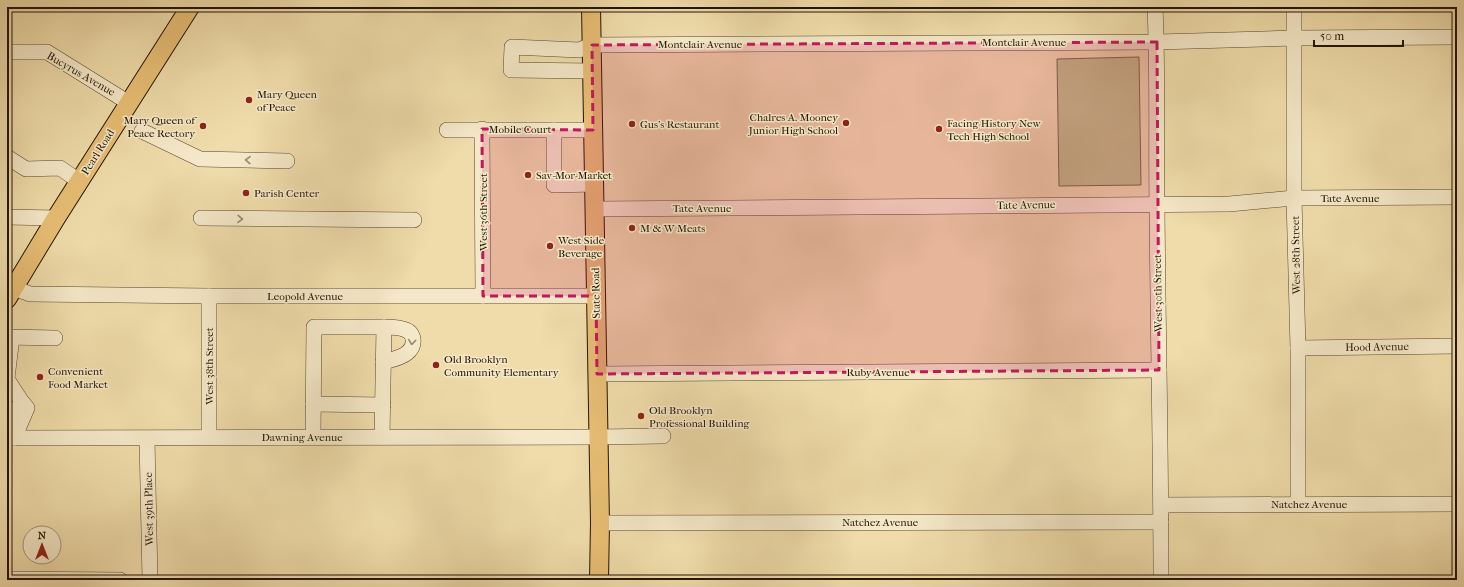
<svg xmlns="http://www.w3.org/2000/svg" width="1464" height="587" viewBox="0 0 1464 587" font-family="'IM FELL French Canon',serif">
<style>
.pitch{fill:#c0be84;stroke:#726944}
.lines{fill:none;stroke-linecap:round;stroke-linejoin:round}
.minor-casing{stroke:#56462d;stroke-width:16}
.major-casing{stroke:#231403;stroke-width:20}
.minor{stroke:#f5e8c8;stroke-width:15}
.major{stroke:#e8be75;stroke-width:18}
.oneway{stroke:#96896f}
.marked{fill:#c2185b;fill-opacity:0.2;stroke:#c2185b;stroke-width:3;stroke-dasharray:8 5;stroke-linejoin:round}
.poi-dot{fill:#8f2418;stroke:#f5e8c8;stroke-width:1.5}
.labels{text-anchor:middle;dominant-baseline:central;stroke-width:3;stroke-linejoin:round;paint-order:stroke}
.street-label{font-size:11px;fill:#231403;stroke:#f5e8c8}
.poi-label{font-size:11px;fill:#231403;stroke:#f5e8c8;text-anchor:start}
</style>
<rect width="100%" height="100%" fill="#efdcaa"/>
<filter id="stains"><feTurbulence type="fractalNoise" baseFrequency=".005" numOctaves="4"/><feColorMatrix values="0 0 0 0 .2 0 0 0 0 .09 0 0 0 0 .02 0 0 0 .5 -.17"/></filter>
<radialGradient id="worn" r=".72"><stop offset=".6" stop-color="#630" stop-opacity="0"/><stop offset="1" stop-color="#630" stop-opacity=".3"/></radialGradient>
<polygon class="pitch" points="1139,57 1141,185 1059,186 1057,59"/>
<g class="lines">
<g class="minor-casing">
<g id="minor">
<path d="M1155,7C1158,73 1156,140 1157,206C1158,331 1161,455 1161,580"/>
<polyline points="1294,7 1294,198 1298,348 1298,504"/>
<polyline points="7,52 47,52 129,103"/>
<polyline points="592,71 511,70 512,47 579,50 592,45 1157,42 1294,38 1457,37"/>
<polyline points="482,129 483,296"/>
<polyline points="447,130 593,130"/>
<polyline points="554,130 554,185 594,184"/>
<polyline points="142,131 200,159 287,161"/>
<polyline points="7,157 26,169 60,168 79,181"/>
<polyline points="595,209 1229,204 1294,198 1457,197"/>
<polyline points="7,217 56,218"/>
<polyline points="201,218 414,220"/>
<polyline points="14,288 30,294 209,296 596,296"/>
<polyline points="7,337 55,338"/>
<polyline points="1298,348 1457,346"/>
<path d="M383,362C391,360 401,358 407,353C415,347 416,334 406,330C400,327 390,327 384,327"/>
<polyline points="597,374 1159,370"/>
<polyline points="7,378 12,337"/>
<polyline points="7,379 22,402 11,417 7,417"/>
<polyline points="313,404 383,405"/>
<polyline points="209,437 209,296"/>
<polyline points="313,437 314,327 384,327 382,437"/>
<polyline points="7,438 598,437 663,436"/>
<polyline points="14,438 27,408 23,403"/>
<polyline points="147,439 150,580"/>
<polyline points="1161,505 1457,504"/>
<polyline points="600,523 1161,522"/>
<polyline points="7,579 120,580"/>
</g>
</g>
<g class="major-casing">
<g id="major">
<polyline points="591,7 600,523 599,580"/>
<polyline points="7,299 56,218 190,7"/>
</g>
</g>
<use href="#minor" class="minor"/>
<use href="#major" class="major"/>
</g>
<defs><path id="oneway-chevron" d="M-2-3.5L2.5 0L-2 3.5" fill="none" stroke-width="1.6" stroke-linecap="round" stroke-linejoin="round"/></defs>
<g class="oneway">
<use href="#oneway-chevron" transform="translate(248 160) rotate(-178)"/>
<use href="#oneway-chevron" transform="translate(240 219) rotate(1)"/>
<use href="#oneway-chevron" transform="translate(412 342) rotate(96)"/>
</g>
<path class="marked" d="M1157,42L1159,370L597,374L596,296H483L482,129L593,130L592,45Z"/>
<g class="poi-dot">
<circle cx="249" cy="100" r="4"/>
<circle cx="846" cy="123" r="4"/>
<circle cx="632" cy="124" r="4"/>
<circle cx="203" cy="126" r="4"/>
<circle cx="939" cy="129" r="4"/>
<circle cx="528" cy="175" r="4"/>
<circle cx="246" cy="193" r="4"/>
<circle cx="632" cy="228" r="4"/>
<circle cx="550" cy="246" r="4"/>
<circle cx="436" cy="365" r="4"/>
<circle cx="40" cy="377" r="4"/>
<circle cx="641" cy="416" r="4"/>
</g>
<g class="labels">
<g class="street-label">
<text x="1024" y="42">Montclair Avenue</text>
<text x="700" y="44">Montclair Avenue</text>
<text transform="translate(81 74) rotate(30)">Bucyrus Avenue</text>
<text x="520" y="129">Mobile Court</text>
<text transform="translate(98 152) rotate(-58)">Pearl Road</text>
<text x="1350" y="198">Tate Avenue</text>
<text transform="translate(1026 205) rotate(-1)">Tate Avenue</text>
<text x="702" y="208">Tate Avenue</text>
<text transform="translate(483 212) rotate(-90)">West 36th Street</text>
<text transform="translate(1296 255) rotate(-91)">West 28th Street</text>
<text transform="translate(596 293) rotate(-91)">State Road</text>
<text transform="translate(1158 293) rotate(-91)">West 30th Street</text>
<text x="305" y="296">Leopold Avenue</text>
<text transform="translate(1377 347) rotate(-1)">Hood Avenue</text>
<text transform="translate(209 366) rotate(-90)">West 38th Street</text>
<text x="878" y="372">Ruby Avenue</text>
<text x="302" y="437">Dawning Avenue</text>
<text x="1309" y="504">Natchez Avenue</text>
<text transform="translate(149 509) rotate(-91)">West 39th Place</text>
<text x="880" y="522">Natchez Avenue</text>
</g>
<g class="poi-label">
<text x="257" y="94">Mary Queen<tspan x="257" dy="13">of Peace</tspan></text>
<text x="838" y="117" text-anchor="end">Chalres A. Mooney<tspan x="838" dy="13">Junior High School</tspan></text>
<text x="195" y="120" text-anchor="end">Mary Queen of<tspan x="195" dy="13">Peace Rectory</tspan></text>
<text x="947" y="123">Facing History New<tspan x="947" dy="13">Tech High School</tspan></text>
<text x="640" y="124">Gus's Restaurant</text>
<text x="536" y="175">Sav-Mor Market</text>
<text x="254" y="193">Parish Center</text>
<text x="640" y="228">M &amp; W Meats</text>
<text x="558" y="240">West Side<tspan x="558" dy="13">Beverage</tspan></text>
<text x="444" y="359">Old Brooklyn<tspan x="444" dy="13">Community Elementary</tspan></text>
<text x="48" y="371">Convenient<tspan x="48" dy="13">Food Market</tspan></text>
<text x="649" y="410">Old Brooklyn<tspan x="649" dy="13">Professional Building</tspan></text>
</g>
</g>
<rect width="1464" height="587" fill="none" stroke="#efdcaa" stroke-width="24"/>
<rect x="8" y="8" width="1448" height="571" fill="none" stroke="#231403" stroke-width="2"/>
<rect x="12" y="12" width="1440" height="563" fill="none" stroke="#231403"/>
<g transform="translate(42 545)"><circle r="19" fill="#f5e8c8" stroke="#a19379"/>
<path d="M0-3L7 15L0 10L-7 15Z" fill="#8f2418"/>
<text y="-6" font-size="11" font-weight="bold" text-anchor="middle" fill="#231403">N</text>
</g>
<path d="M1314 40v6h89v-6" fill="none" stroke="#231403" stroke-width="2"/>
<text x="1320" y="40" font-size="12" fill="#231403" stroke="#f5e8c8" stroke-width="3" paint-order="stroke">50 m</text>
<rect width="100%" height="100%" filter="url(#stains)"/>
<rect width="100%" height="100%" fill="url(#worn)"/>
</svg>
